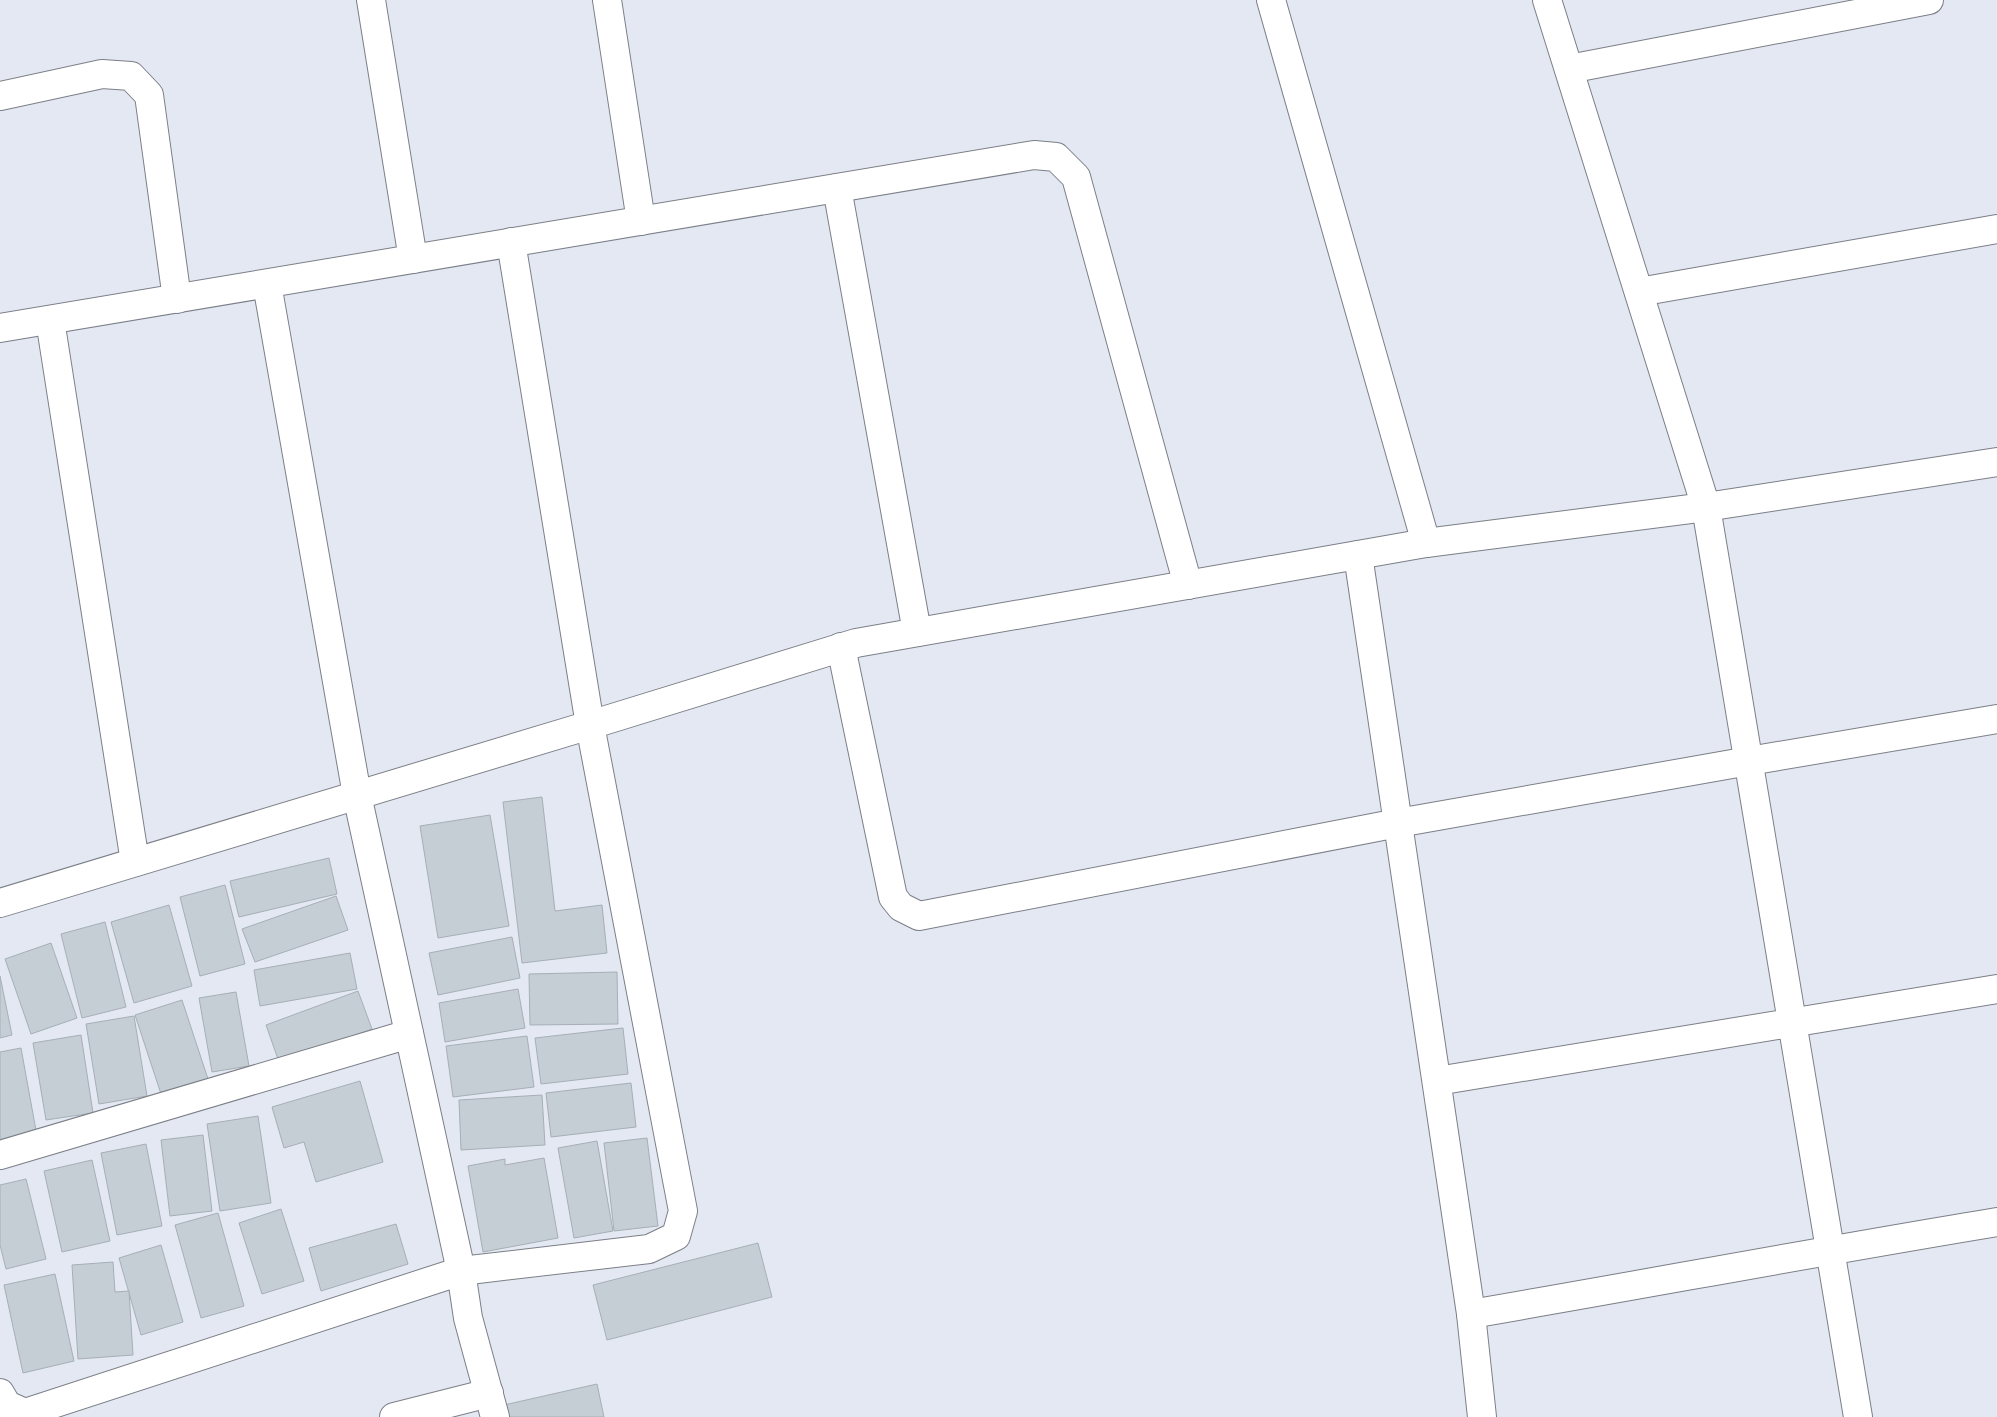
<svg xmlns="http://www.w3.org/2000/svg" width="1997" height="1417" viewBox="0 0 1997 1417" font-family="'Space Grotesk',sans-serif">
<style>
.building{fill:#c5ced5;stroke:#a6afb5}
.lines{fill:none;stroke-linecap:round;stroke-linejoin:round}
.minor-casing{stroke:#7b7f87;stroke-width:30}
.minor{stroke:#fff;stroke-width:28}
</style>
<rect width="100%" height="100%" fill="#e4e8f2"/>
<g class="building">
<polygon points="542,797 555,911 602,905 607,953 522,963 503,802"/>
<polygon points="490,815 509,926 438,938 420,826"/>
<polygon points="329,858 337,894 239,917 230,881"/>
<polygon points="225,885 245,964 200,976 180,897"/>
<polygon points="336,896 348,930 255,962 242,929"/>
<polygon points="169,905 192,986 134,1003 111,922"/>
<polygon points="105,922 126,1007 82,1018 61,934"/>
<polygon points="512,937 520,978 438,995 429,953"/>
<polygon points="51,943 77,1018 31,1034 5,959"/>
<polygon points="350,953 357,989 260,1006 254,970"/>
<polygon points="617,972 618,1024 530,1025 529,974"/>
<polygon points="0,976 12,1035 0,1038"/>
<polygon points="518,989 525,1028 445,1042 439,1003"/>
<polygon points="358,991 372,1029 279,1062 266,1025"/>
<polygon points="236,992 249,1066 212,1072 199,998"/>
<polygon points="182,1000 208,1079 161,1094 135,1015"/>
<polygon points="134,1016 147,1096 99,1104 86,1024"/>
<polygon points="623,1028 628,1074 541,1084 535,1038"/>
<polygon points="81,1035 93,1113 46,1120 33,1043"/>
<polygon points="527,1036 534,1087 453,1097 446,1046"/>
<polygon points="21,1048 37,1136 0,1143 0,1052"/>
<polygon points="360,1081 383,1162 316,1182 304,1142 284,1148 272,1107"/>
<polygon points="631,1083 636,1127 551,1137 546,1093"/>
<polygon points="542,1095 545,1145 461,1150 459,1100"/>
<polygon points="258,1116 271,1203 220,1211 207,1124"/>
<polygon points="203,1135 212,1211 170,1216 161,1140"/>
<polygon points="647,1138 658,1226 614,1231 604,1143"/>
<polygon points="597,1141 613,1231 574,1238 558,1148"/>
<polygon points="146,1144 162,1226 117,1235 101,1153"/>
<polygon points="544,1158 558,1238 483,1252 468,1166 505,1159 505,1165"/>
<polygon points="92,1160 110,1241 62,1252 44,1171"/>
<polygon points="26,1179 46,1259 6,1269 0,1245 0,1185"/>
<polygon points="281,1209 304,1281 262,1294 239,1223"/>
<polygon points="218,1213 244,1306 201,1318 175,1225"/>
<polygon points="396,1224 408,1264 321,1291 309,1248"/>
<polygon points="758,1243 772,1297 607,1340 593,1285"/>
<polygon points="161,1245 183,1322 141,1335 119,1258"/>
<polygon points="113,1262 115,1292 129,1291 133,1355 78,1359 72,1265"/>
<polygon points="55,1274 74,1361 23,1373 4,1285"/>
<polygon points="597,1384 604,1417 507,1417 504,1405"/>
</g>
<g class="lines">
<g class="minor-casing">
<g id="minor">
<polyline points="371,0 413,259"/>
<polyline points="607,0 641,221"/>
<polyline points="1271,0 1426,543"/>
<polyline points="1547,0 1706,507 1858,1417"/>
<polyline points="1569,69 1929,0"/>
<polyline points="0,96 102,74 131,76 149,95 177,299"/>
<polyline points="837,188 917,632"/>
<polyline points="267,284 357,795 461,1271 468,1318 495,1417"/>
<polyline points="1639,292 1997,229"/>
<polyline points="50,320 135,862"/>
<polyline points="0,328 1034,155 1056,157 1076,177 1188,585"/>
<polyline points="1358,555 1471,1314 1482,1417"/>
<polyline points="841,647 893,897 901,907 919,916 1398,823 1749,761 1997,719"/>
<polyline points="0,903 590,725 856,643 1426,543 1706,507 1997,462"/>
<polyline points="1437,1081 1997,989"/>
<polyline points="0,1155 409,1034"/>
<path d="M1471,1314C1646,1284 1821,1251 1997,1222"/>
<polyline points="0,1393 7,1405 25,1413 461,1271 649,1249 676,1236 683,1211 590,725 511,242"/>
<polyline points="394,1417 489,1393"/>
</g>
</g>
<use href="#minor" class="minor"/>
</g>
</svg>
